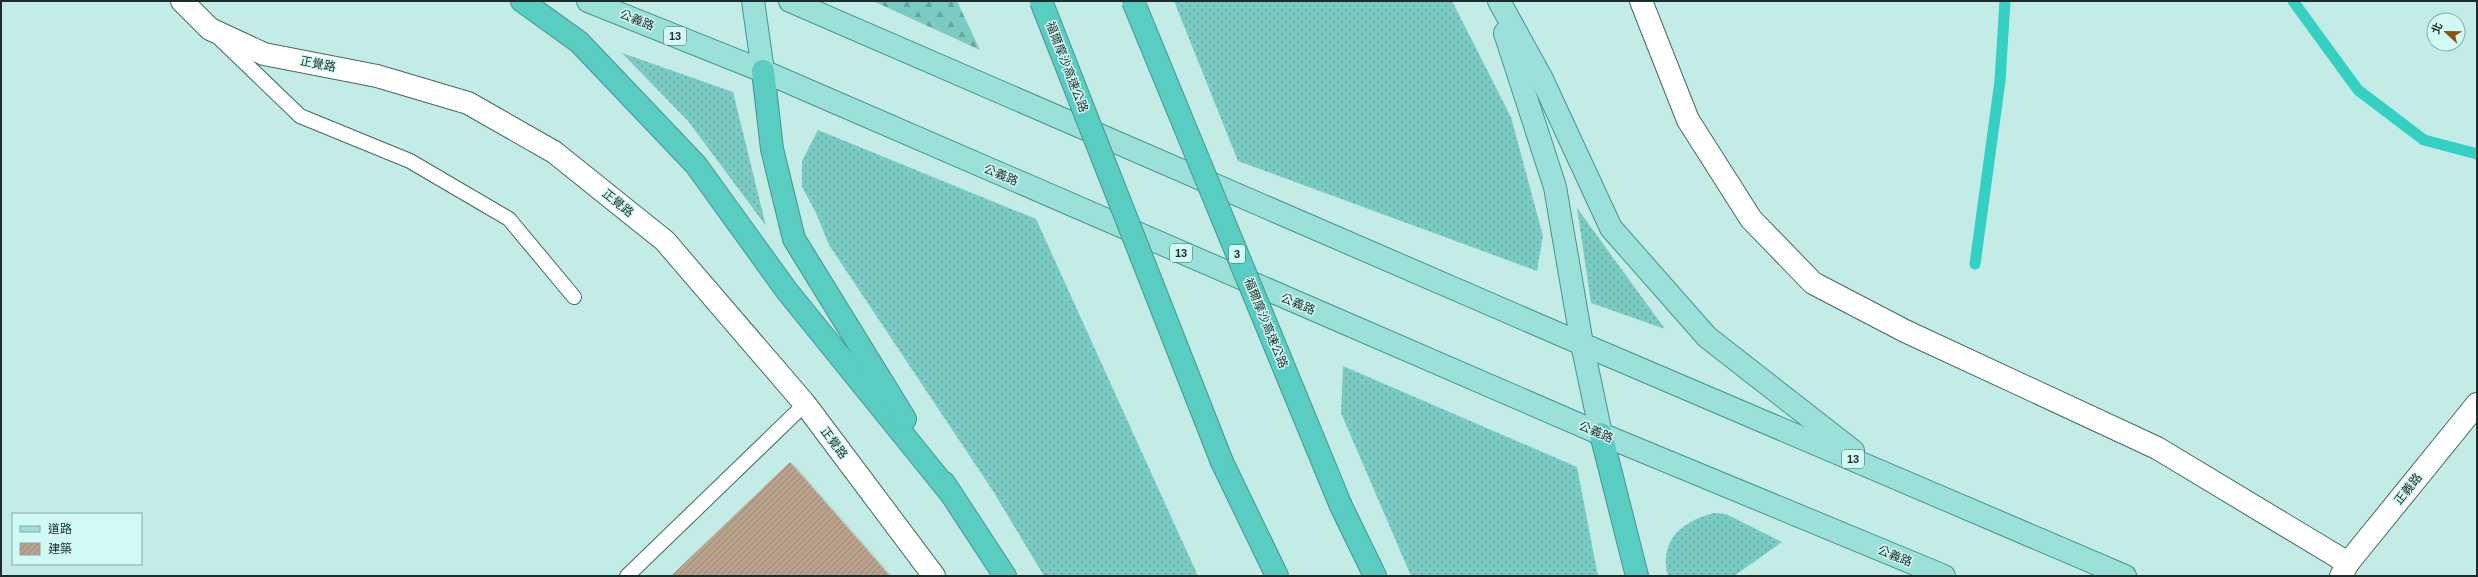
<svg xmlns="http://www.w3.org/2000/svg" width="2478" height="577" viewBox="0 0 2478 577" font-family="Helvetica,'Noto Sans TC',sans-serif">
<style>
.grass{fill:url(#grass-dots)}
.forest{fill:url(#forest-firs)}
.lines{fill:none;stroke-linecap:round;stroke-linejoin:round}
.stream{stroke:#34d0c4;stroke-width:11}
.building{fill:url(#building-hatch);filter:url(#shadow)}
.service-casing{stroke:#446864;stroke-width:16}
.minor-casing{stroke:#446864;stroke-width:24}
.tertiary-casing{stroke:#446864;stroke-width:24}
.primary-casing{stroke:#44958d;stroke-width:24}
.motorway-casing{stroke:#44958d;stroke-width:24}
.service{stroke:#fff;stroke-width:14}
.minor{stroke:#fff;stroke-width:22}
.tertiary{stroke:#fff;stroke-width:22}
.primary{stroke:#9be1da;stroke-width:22}
.motorway{stroke:#59cdc2;stroke-width:22}
.motorway-bridge-casing{stroke:#44958d;stroke-width:24;stroke-linecap:butt}
.motorway-bridge{stroke:#59cdc2;stroke-width:22}
.labels{text-anchor:middle;dominant-baseline:central;stroke-width:3;stroke-linejoin:round;paint-order:stroke}
.shield{fill:#d1faf4;stroke:#536a67;stroke-width:1}
.shield-label{font-size:11px;font-weight:bold;fill:#1d2d2b}
.street-label{font-size:12px;fill:#1d2d2b;stroke:#d1faf4}
</style>
<defs>
<pattern id="grass-dots" width="8" height="8" patternUnits="userSpaceOnUse"><rect width="8" height="8" fill="#7acbc2"/><path d="M2 2h.1M6 6h.1" fill="none" stroke="#63a59e" stroke-width="1.8" stroke-linecap="round"/></pattern>
<pattern id="forest-firs" width="22" height="20" patternUnits="userSpaceOnUse"><rect width="22" height="20" fill="#7acbc2"/><path d="M5 1l3.5 6h-7zM16 11l3.5 6h-7z" fill="#63a59e"/></pattern>
<pattern id="building-hatch" width="6" height="6" patternUnits="userSpaceOnUse"><rect width="6" height="6" fill="#bba28c"/><path d="M-1 1l2-2M0 6l6-6M5 7l2-2" fill="none" stroke="#978473"/></pattern>
<filter id="shadow"><feDropShadow dx="3.5" dy="3.5" stdDeviation="1" flood-color="#0004"/></filter>
</defs>
<rect width="100%" height="100%" fill="#c4ece7"/>
<g class="grass">
<polygon points="1174,1 1452,1 1511,117 1543,236 1537,271 1238,161"/>
<polygon points="622,53 733,92 766,226 688,121"/>
<polygon points="818,130 1036,219 1198,576 1044,576 993,491 829,245 816,213 802,187 802,161"/>
<polygon points="1577,208 1665,329 1591,303"/>
<polygon points="1343,366 1577,467 1598,576 1411,576 1341,413"/>
<path d="M1714,513L1726,514L1782,542L1734,576H1668C1658,540 1683,521 1714,513Z"/>
</g>
<polygon class="forest" points="873,1 957,1 980,50"/>
<g class="lines">
<g class="stream">
<polyline points="2293,1 2358,90 2424,140 2477,154"/>
<polyline points="1975,264 2000,81 2005,1"/>
</g>
</g>
<polygon class="building" points="790,462 890,576 671,576"/>
<g class="lines">
<g class="service-casing">
<g id="service">
<polyline points="220,39 300,116 410,161 509,219 574,297"/>
<polyline points="627,576 805,404"/>
</g>
</g>
<g class="minor-casing">
<polyline id="minor" points="1641,1 1688,120 1751,219 1813,283 1905,331 2157,448 2348,563"/>
</g>
<g class="tertiary-casing">
<g id="tertiary">
<polyline points="182,1 210,29 264,54 377,76 468,103 554,152 665,241 805,404 934,576"/>
<polyline points="2341,576 2348,563 2477,404"/>
</g>
</g>
<g class="primary-casing">
<g id="primary">
<polyline points="588,1 763,71 1601,434 1944,576"/>
<polyline points="753,1 763,71"/>
<polyline points="790,1 1582,344 2125,576"/>
<polyline points="1499,1 1542,79 1611,228 1707,337 1853,451"/>
<polyline points="1505,33 1555,187 1582,344 1601,434"/>
</g>
</g>
<g class="motorway-casing">
<g id="motorway">
<polyline points="522,1 579,42 696,165 787,291 952,495"/>
<polyline points="763,71 772,149 794,239 905,419"/>
<polyline points="1601,434 1637,576"/>
<polyline points="1222,462 1277,576"/>
<polyline points="944,483 1005,576"/>
<polyline points="1341,506 1375,576"/>
</g>
</g>
<use href="#service" class="service"/>
<use href="#minor" class="minor"/>
<use href="#tertiary" class="tertiary"/>
<use href="#primary" class="primary"/>
<use href="#motorway" class="motorway"/>
<g class="motorway-bridge-casing">
<g id="motorway-bridge">
<polyline points="1041,1 1222,462"/>
<polyline points="1133,1 1341,506"/>
</g>
</g>
<use href="#motorway-bridge" class="motorway-bridge"/>
</g>
<g class="labels">
<g class="shield">
<rect x="664" y="27" width="22" height="18" rx="3"/>
<rect x="1170" y="244" width="22" height="18" rx="3"/>
<rect x="1229" y="245" width="16" height="18" rx="3"/>
<rect x="1842" y="450" width="22" height="18" rx="3"/>
</g>
<g class="shield-label">
<text x="675" y="36">13</text>
<text x="1181" y="253">13</text>
<text x="1237" y="254">3</text>
<text x="1853" y="459">13</text>
</g>
<g class="street-label">
<text transform="translate(637 20) rotate(22)">公義路</text>
<text transform="translate(318 64) rotate(11)">正覺路</text>
<text transform="translate(1067 67) rotate(69)">福爾摩沙高速公路</text>
<text transform="translate(1001 175) rotate(23)">公義路</text>
<text transform="translate(618 203) rotate(39)">正覺路</text>
<text transform="translate(1298 304) rotate(23)">公義路</text>
<text transform="translate(1266 323) rotate(68)">福爾摩沙高速公路</text>
<text transform="translate(1596 432) rotate(23)">公義路</text>
<text transform="translate(834 443) rotate(53)">正覺路</text>
<text transform="translate(2408 489) rotate(-51)">正義路</text>
<text transform="translate(1895 556) rotate(22)">公義路</text>
</g>
</g>
<rect width="2478" height="577" fill="none" stroke="#1d2d2b" stroke-width="4"/>
<rect x="12" y="513" width="130" height="52" fill="#d1faf4" stroke="#89a8a4"/>
<rect x="20" y="526" width="20" height="6" fill="#9be1da" stroke="#89a8a4"/>
<text x="48" y="533" font-size="12" fill="#1d2d2b">道路</text>
<rect x="20" y="543" width="20" height="12" fill="url(#building-hatch)" stroke="#89a8a4"/>
<text x="48" y="553" font-size="12" fill="#1d2d2b">建築</text>
<g transform="translate(2446 32) rotate(292)"><circle r="19" fill="#d1faf4" stroke="#89a8a4"/>
<path d="M0-3L7 15L0 10L-7 15Z" fill="#8d530e"/>
<text y="-6" font-size="11" font-weight="bold" text-anchor="middle" fill="#1d2d2b">北</text>
</g>
</svg>
